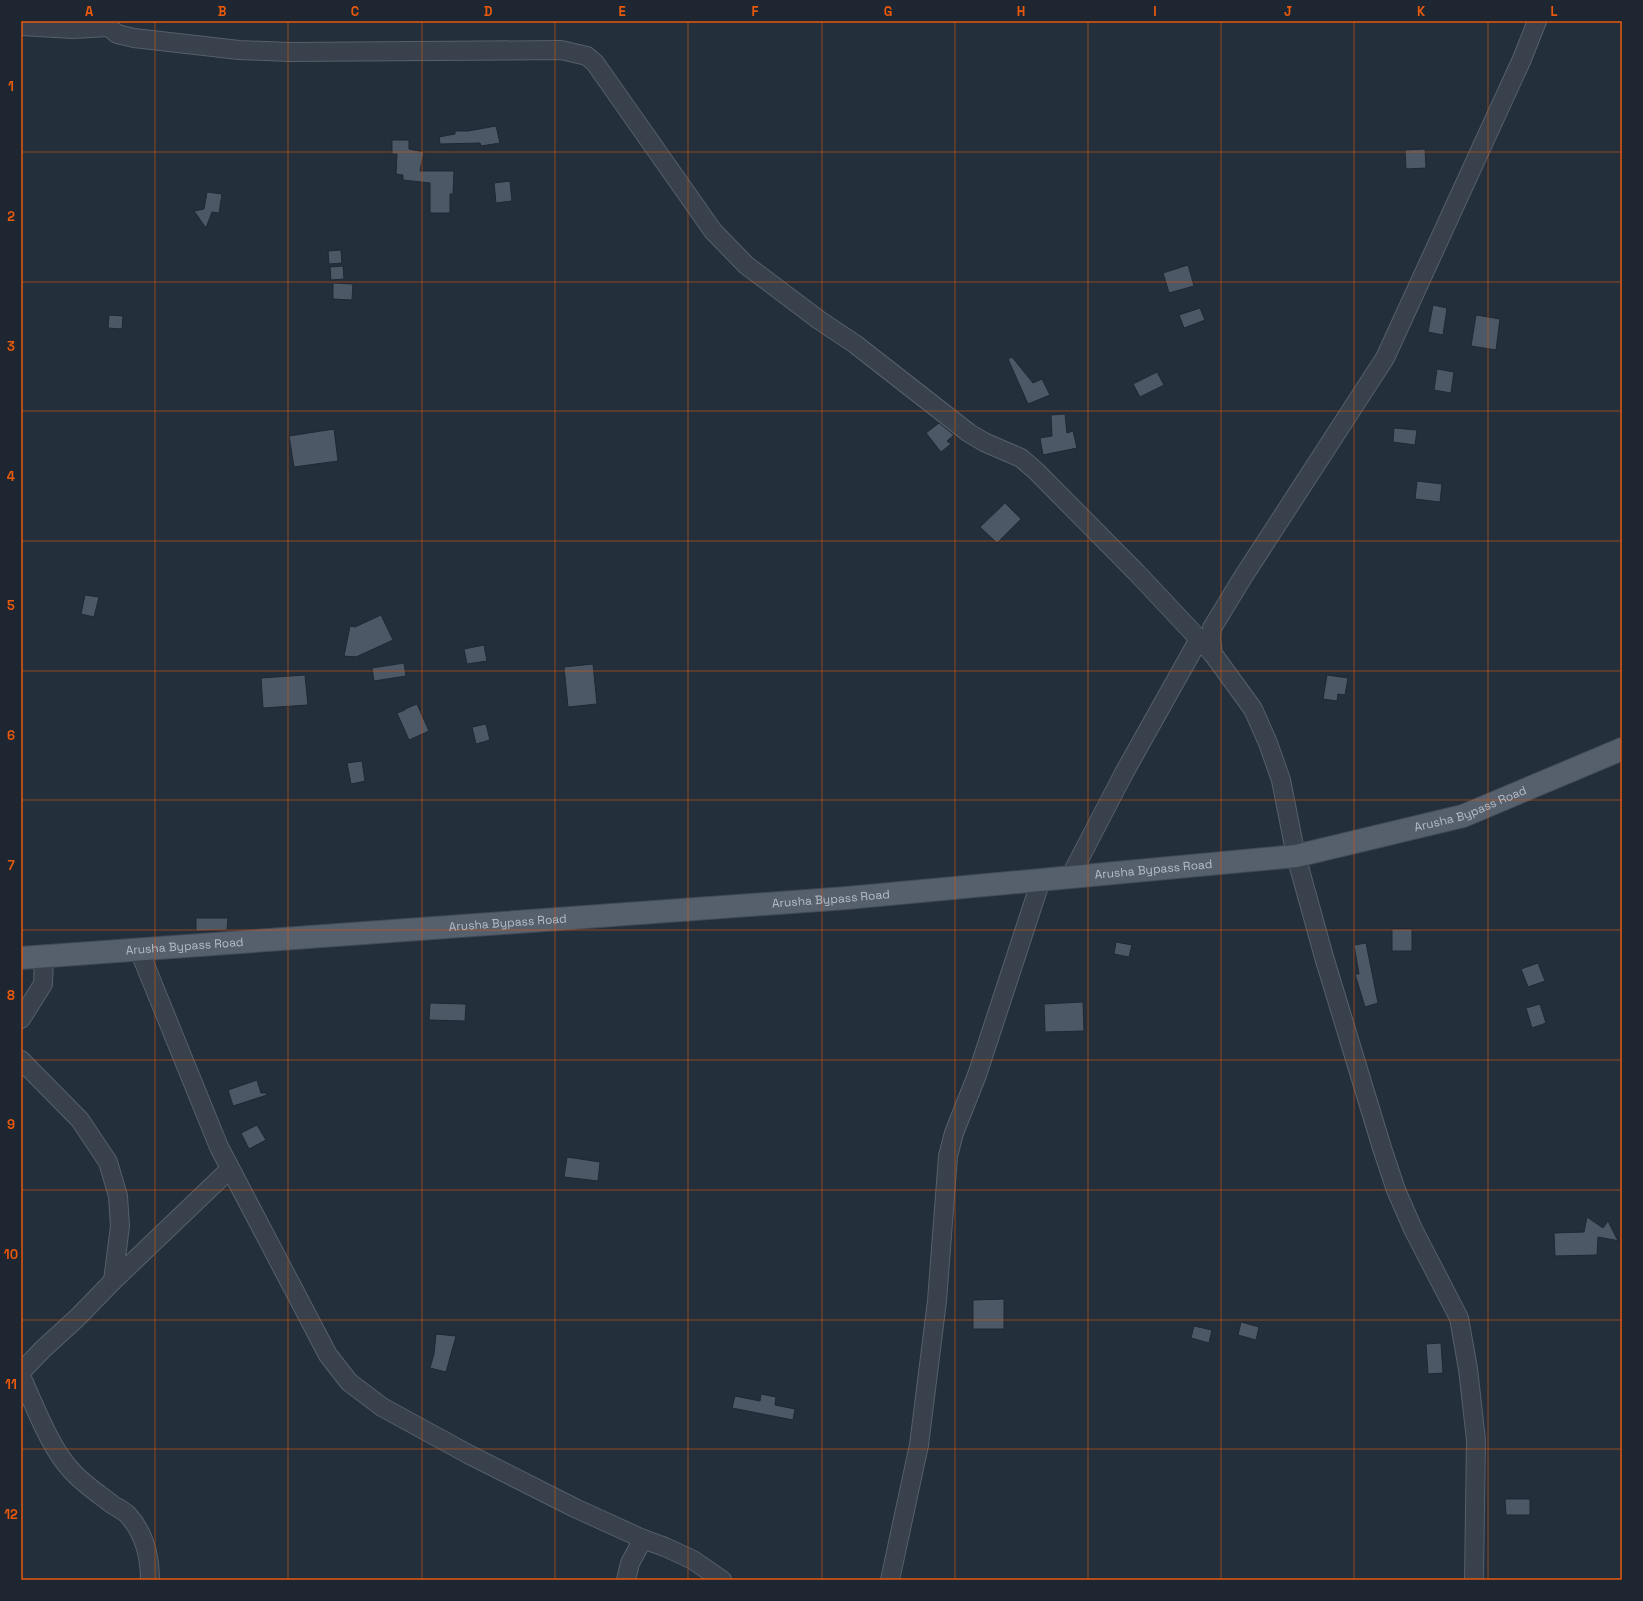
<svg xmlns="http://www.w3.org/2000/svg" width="1643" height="1601" viewBox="0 0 1643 1601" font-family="'Space Grotesk',sans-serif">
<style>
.building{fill:#4d5866;stroke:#1f2833}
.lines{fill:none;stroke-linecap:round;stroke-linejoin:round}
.street-casing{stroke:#565f6a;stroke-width:20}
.primary-casing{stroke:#414a55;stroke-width:24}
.street{stroke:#38414c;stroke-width:18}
.primary{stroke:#56606c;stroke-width:22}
.grid{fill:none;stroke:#e8590c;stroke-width:1;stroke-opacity:0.55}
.labels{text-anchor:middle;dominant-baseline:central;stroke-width:4;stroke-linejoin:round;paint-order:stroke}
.street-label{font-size:12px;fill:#b4bcc7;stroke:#1d2631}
.neatline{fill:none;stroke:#e8590c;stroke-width:1.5}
.grid-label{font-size:13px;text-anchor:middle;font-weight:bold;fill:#e8590c}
</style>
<rect width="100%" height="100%" fill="#242f3c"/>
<g class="building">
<polygon points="496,126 500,143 481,146 480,143 440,144 439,137 455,134 455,131 468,131"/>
<polygon points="392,140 409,140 409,149 424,152 420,171 454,171 453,194 450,194 450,213 430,213 430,183 403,180 403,175 396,174 397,154 392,154"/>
<polygon points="1425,149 1426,168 1406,169 1405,150"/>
<polygon points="510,181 512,201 496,203 494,183"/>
<polygon points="207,192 222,194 219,213 212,212 206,228 194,211 204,209"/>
<polygon points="341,250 342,263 329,264 328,251"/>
<polygon points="1188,265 1194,286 1169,293 1163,273"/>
<polygon points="343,266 344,279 331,280 330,267"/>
<polygon points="333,283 353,284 352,300 333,299"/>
<polygon points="1433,305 1447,308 1443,335 1428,332"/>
<polygon points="1200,308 1205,320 1184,328 1179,315"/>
<polygon points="109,315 123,316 122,329 108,328"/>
<polygon points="1476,315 1500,319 1496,350 1471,346"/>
<polygon points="1012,357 1033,383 1042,379 1050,395 1028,404 1008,359"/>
<polygon points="1437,369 1454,372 1451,393 1434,390"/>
<polygon points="1157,372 1164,385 1140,397 1133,384"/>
<polygon points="1065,414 1067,433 1073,431 1077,448 1043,455 1040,438 1052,436 1051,415"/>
<polygon points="939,423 954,435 947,441 951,444 941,452 926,433"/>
<polygon points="1394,428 1417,430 1415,445 1393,442"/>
<polygon points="334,429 338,461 294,467 289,436"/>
<polygon points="1417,481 1442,484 1440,502 1415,499"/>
<polygon points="1005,503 1021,519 997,543 980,527"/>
<polygon points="85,595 99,597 94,617 81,614"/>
<polygon points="381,615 393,640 356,657 344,656 350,626 355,627"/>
<polygon points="484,645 487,661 467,664 464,649"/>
<polygon points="404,663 406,676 374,681 372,668"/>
<polygon points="593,664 597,704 568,707 564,667"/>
<polygon points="305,675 308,705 263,708 261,678"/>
<polygon points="1327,675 1348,678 1345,695 1338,694 1337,701 1323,699"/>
<polygon points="417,704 429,731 409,740 397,713 405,710 405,709"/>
<polygon points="486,724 490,740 476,744 472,727"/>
<polygon points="362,761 365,781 351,784 347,763"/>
<polygon points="196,918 228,918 227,930 196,931"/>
<rect x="1392" y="929" width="20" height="22"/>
<polygon points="1116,942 1132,945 1129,957 1114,954"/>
<polygon points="1366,943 1378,1003 1365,1007 1355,974 1359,974 1354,945"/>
<polygon points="1538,963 1545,981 1528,987 1521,969"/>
<polygon points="1083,1002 1084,1031 1045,1032 1044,1004"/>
<polygon points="430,1003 466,1004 465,1021 429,1020"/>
<polygon points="1540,1004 1546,1023 1532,1028 1526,1008"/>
<polygon points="257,1080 261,1093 266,1093 267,1095 233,1106 228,1090"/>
<polygon points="257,1125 266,1140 249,1149 241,1133"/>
<polygon points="567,1157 600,1162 598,1181 564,1177"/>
<polygon points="1587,1217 1603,1228 1608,1221 1617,1239 1620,1241 1598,1237 1597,1255 1555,1256 1554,1233 1584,1232"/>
<polygon points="1004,1299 1004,1329 973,1329 973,1300"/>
<polygon points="1241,1322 1259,1327 1256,1340 1238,1335"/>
<polygon points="1194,1326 1212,1330 1209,1343 1191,1338"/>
<polygon points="436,1334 456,1336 446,1372 430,1368 434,1354"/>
<polygon points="1441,1343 1443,1373 1428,1374 1426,1344"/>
<polygon points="761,1394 776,1397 775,1405 795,1409 793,1420 732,1408 735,1396 760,1401"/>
<polygon points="1505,1499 1530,1499 1530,1515 1506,1515"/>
</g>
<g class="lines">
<g class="street-casing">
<g id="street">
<polyline points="21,26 73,29 109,27 117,34 134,38 239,50 289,52 561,50 587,56 595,63 713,231 746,265 819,320 855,344 969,433 984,442 1021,458 1036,471 1137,573 1213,654"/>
<polyline points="1070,877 1124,773 1199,639"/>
<polyline points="139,950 219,1147 328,1355 349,1382 382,1407 468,1454 575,1508 643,1539"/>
<polyline points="21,1019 43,984 44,957"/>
<polyline points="21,1060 80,1120 108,1162 118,1196 120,1226 113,1281"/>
<polyline points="21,1372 43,1349 77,1318 113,1281 230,1169"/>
<path d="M21,1376C34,1404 50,1448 71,1470C82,1483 99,1494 113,1505C118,1508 124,1511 128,1515C145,1534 150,1556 150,1580"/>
<polyline points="626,1580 630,1563 643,1539 665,1547 693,1560 722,1580"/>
<polyline points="890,1580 919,1445 937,1301 948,1156 954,1133 977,1075 1041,880"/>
<polyline points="1474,1580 1476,1440 1468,1369 1459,1318 1413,1229 1396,1190 1382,1148 1324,957 1296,856 1281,780 1268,743 1253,709 1213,654 1211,638 1212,628 1243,577 1385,358 1522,59 1537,21"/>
</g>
</g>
<g class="primary-casing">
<g id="primary">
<path id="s1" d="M21,958L847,898L1296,856L1463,816L1622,749"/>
</g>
</g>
<use href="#street" class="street"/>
<use href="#primary" class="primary"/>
</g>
<path class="grid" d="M155,21V1580M288,21V1580M422,21V1580M555,21V1580M688,21V1580M822,21V1580M955,21V1580M1088,21V1580M1221,21V1580M1354,21V1580M1488,21V1580M21,152H1622M21,282H1622M21,411H1622M21,541H1622M21,671H1622M21,800H1622M21,930H1622M21,1060H1622M21,1190H1622M21,1320H1622M21,1449H1622"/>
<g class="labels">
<g class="street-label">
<text stroke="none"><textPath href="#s1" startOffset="1460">Arusha Bypass Road</textPath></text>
<text stroke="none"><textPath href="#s1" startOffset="1136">Arusha Bypass Road</textPath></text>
<text stroke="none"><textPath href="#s1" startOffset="812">Arusha Bypass Road</textPath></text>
<text stroke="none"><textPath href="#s1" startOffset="488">Arusha Bypass Road</textPath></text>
<text stroke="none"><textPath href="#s1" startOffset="164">Arusha Bypass Road</textPath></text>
</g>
</g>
<rect width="1643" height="1601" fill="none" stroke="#1d2631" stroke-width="44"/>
<rect x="22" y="22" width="1599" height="1557" class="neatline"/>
<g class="grid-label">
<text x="89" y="16">A</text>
<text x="222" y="16">B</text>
<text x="355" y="16">C</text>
<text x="488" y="16">D</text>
<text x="622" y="16">E</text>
<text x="755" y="16">F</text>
<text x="888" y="16">G</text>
<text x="1021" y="16">H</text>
<text x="1155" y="16">I</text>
<text x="1288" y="16">J</text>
<text x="1421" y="16">K</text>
<text x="1554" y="16">L</text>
<text x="11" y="91">1</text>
<text x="11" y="221">2</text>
<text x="11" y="351">3</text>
<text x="11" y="481">4</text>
<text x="11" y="610">5</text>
<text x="11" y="740">6</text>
<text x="11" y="870">7</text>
<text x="11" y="1000">8</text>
<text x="11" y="1129">9</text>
<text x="11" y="1259">10</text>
<text x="11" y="1389">11</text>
<text x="11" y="1519">12</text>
</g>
</svg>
